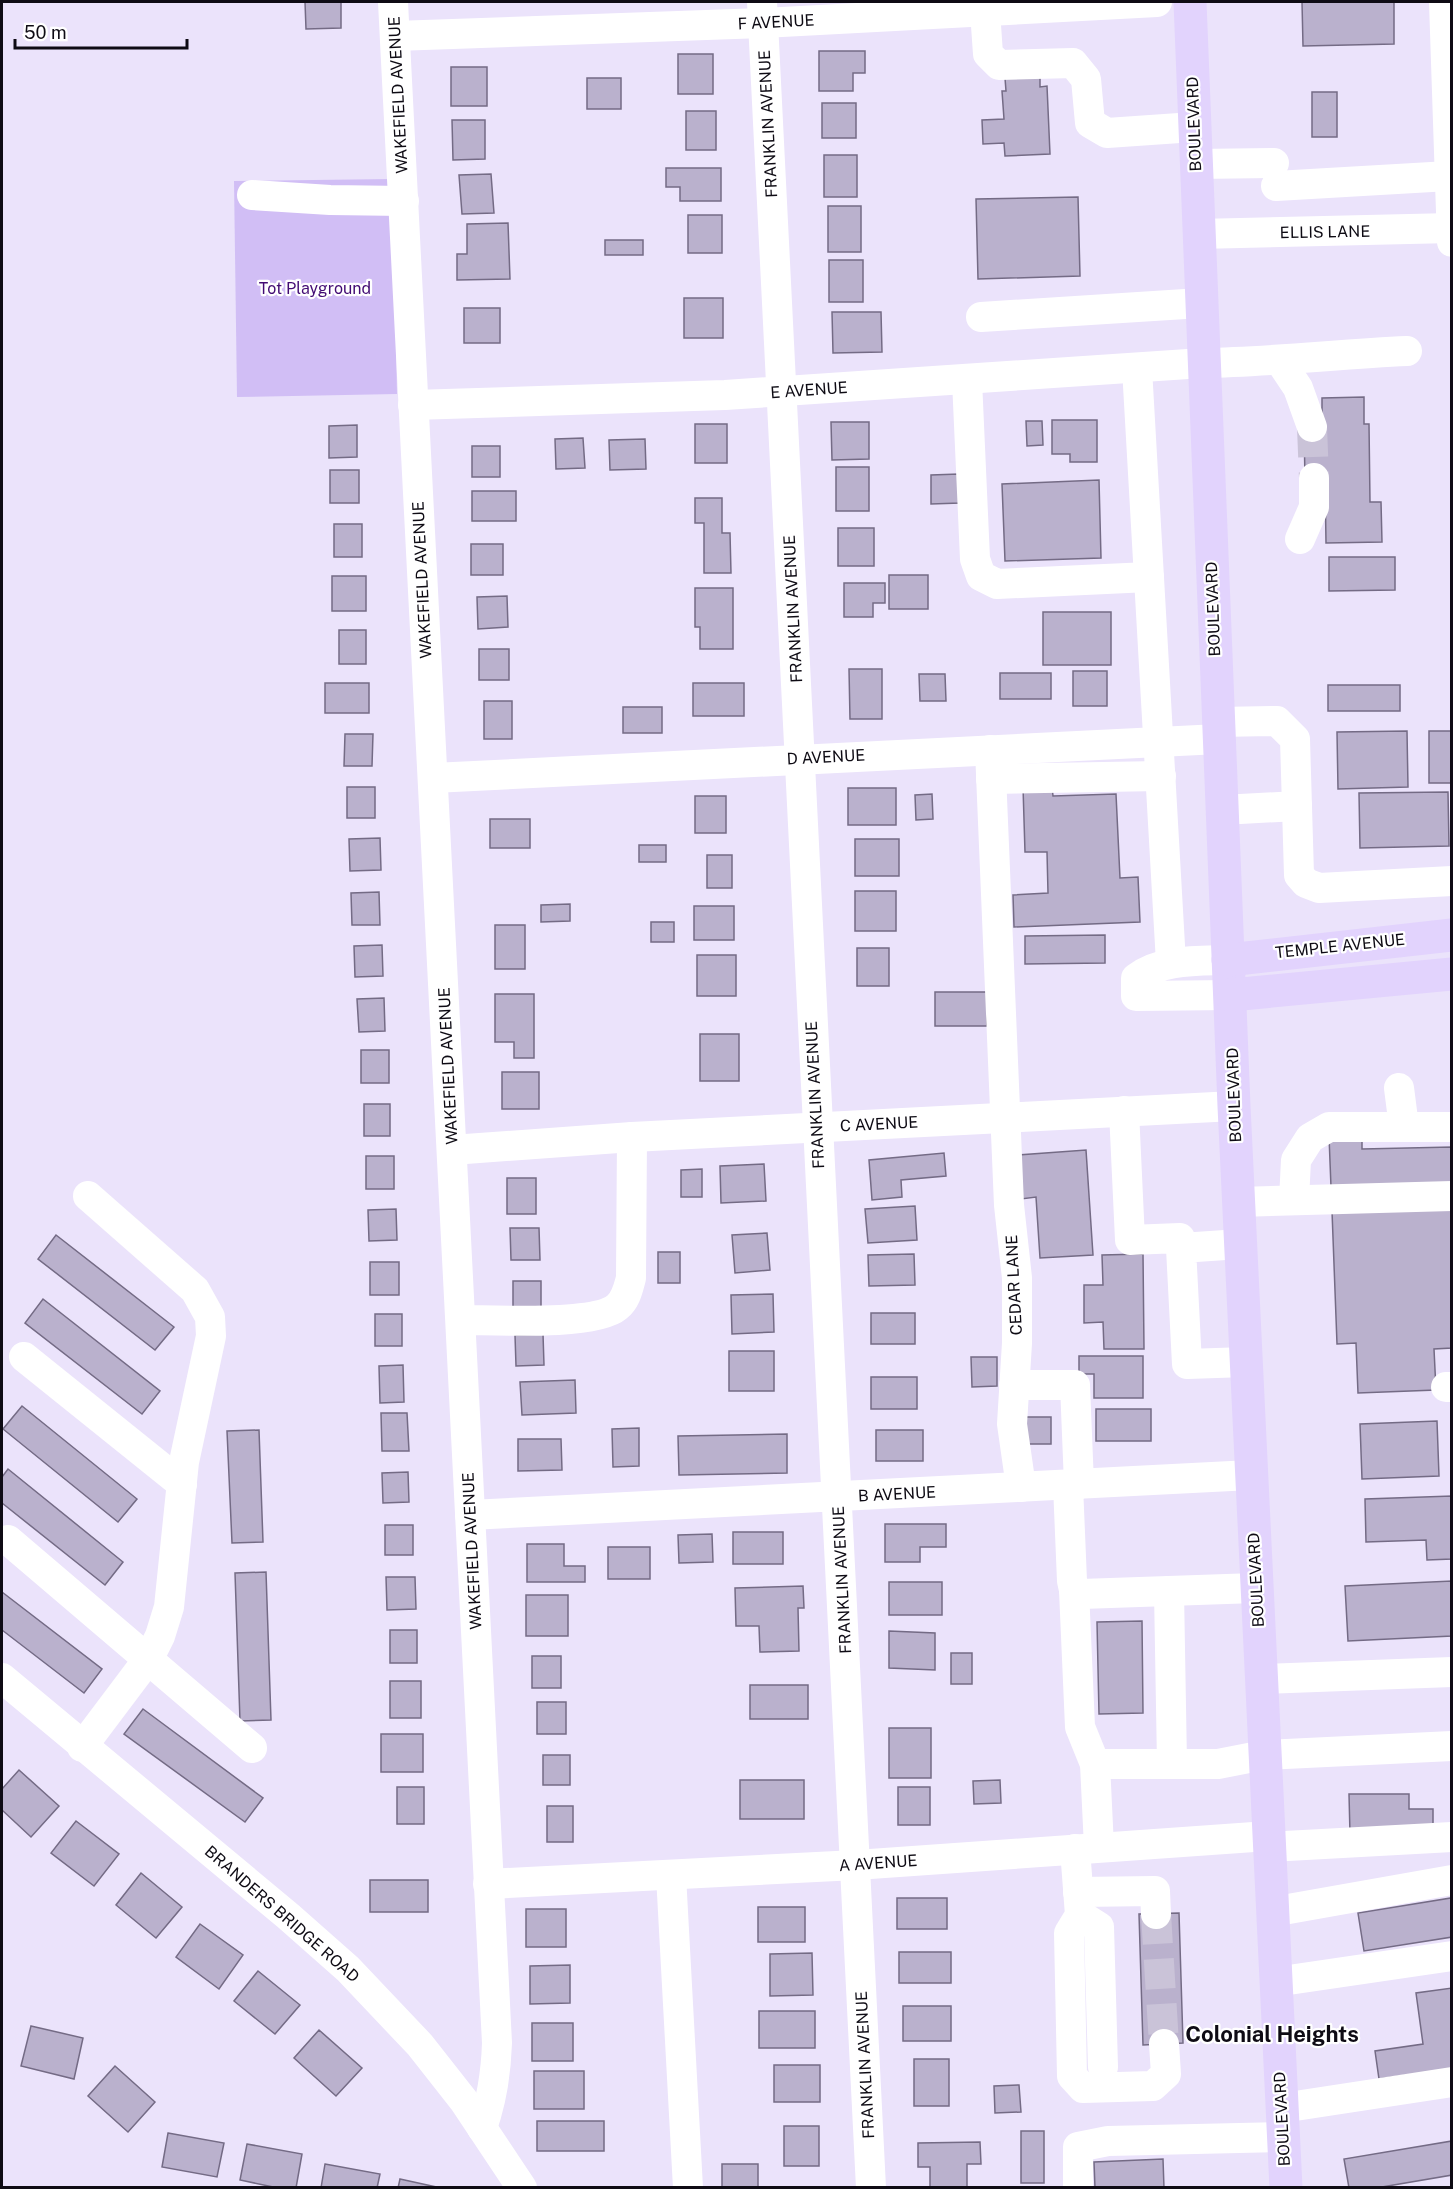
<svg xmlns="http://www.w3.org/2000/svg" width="1453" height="2189" viewBox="0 0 1453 2189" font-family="'Public Sans',sans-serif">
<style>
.green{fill:#d1bef5}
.building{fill:#bab1cd;stroke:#746b85;stroke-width:1.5}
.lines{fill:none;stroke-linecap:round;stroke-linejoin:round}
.minor-tunnel{stroke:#cac3d8;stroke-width:30;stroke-dasharray:30 15;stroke-linecap:butt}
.minor{stroke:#fff;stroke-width:30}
.major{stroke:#e2d3fd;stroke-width:33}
.labels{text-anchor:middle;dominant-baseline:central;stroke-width:4.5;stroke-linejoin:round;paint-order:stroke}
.street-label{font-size:16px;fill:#0e0b14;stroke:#fff}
.park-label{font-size:16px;fill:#420b73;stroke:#fff}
.district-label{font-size:22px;font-weight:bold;fill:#0e0b14;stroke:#fff}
</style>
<rect width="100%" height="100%" fill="#ebe3fb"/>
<polygon class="green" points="393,179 397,394 237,397 234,181"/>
<g class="building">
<polygon points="305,2 341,2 341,28 306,29"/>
<polygon points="1302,2 1394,2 1394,44 1303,46"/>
<polygon points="819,51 865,51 865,73 853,73 853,91 819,91"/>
<rect x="678" y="54" width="35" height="40"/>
<rect x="451" y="67" width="36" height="39"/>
<polygon points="1040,77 1040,87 1047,86 1050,154 1005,156 1004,143 983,144 982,120 1004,119 1002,91 1006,91 1005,78"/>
<rect x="587" y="78" width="34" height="31"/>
<rect x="1312" y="92" width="25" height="45"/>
<rect x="822" y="103" width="34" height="35"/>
<rect x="686" y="111" width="30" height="39"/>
<polygon points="452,120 485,120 485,159 453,160"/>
<rect x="824" y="155" width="33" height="42"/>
<polygon points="666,168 721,168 721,201 680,201 680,187 666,187"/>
<polygon points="491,174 494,213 462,214 459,175"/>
<polygon points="1078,197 1080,276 978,279 976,199"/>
<rect x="828" y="206" width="33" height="46"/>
<rect x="688" y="215" width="34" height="38"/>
<polygon points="508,223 510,279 457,280 457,254 467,254 467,224"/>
<rect x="605" y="240" width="38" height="15"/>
<rect x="829" y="260" width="34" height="42"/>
<rect x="684" y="298" width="39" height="40"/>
<rect x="464" y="308" width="36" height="35"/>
<polygon points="832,312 881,312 882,352 833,353"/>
<polygon points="1364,397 1364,424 1369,424 1370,502 1381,502 1382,542 1326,543 1325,478 1305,479 1304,427 1322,427 1322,398"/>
<polygon points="1052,420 1097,420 1097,462 1070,462 1070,454 1052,454"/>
<polygon points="1026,421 1042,421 1043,445 1027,446"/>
<polygon points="831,422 869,422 869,459 832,460"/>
<rect x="695" y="424" width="32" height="39"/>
<polygon points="357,425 357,457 329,458 329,426"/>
<polygon points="583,438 585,468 556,469 555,439"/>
<polygon points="645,439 646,469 610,470 609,440"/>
<rect x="472" y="446" width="28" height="31"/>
<rect x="836" y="467" width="33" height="44"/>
<rect x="330" y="470" width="29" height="33"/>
<polygon points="959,474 960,503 931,504 931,475"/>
<polygon points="1099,480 1101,558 1005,561 1002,484"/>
<rect x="472" y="491" width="44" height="30"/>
<polygon points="695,498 722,498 722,533 730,533 731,573 704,573 704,523 695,523"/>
<rect x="334" y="524" width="28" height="33"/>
<rect x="838" y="528" width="36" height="38"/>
<rect x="471" y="544" width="32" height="31"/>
<polygon points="1329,557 1395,557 1395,590 1329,591"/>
<rect x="889" y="575" width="39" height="34"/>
<rect x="332" y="576" width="34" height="35"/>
<polygon points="844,583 885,583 885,603 873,603 873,617 844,617"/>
<polygon points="695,588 733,588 733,649 700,649 700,627 695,627"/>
<polygon points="507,596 508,627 478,629 477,597"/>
<rect x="1043" y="612" width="68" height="53"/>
<rect x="339" y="630" width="27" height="34"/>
<rect x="479" y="649" width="30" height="31"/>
<polygon points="849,669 882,669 882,719 850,719"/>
<rect x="1073" y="671" width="34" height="35"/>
<rect x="1000" y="673" width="51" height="26"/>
<polygon points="919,674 945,674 946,701 920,701"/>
<rect x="325" y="683" width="44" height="30"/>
<rect x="693" y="683" width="51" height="33"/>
<rect x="1328" y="685" width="72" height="26"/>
<rect x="484" y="701" width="28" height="38"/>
<rect x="623" y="707" width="39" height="26"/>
<polygon points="1407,731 1408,787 1338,789 1337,732"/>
<rect x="1429" y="731" width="23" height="52"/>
<polygon points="345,734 373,734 372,766 344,766"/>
<polygon points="1052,786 1053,796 1116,794 1120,878 1138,877 1140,922 1014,927 1013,895 1048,893 1047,852 1025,852 1023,787"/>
<rect x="347" y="787" width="28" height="31"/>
<rect x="848" y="788" width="48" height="37"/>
<polygon points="1448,792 1449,846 1360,848 1359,793"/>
<polygon points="932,794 933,819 916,820 915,795"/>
<rect x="695" y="796" width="31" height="37"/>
<rect x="490" y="819" width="40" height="29"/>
<polygon points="380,838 381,870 350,871 349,839"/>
<rect x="855" y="839" width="44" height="37"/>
<rect x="639" y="845" width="27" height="17"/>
<rect x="707" y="855" width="25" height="33"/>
<rect x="855" y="891" width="41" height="40"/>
<polygon points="379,892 380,925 352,925 351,893"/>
<polygon points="570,904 570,921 541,922 541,905"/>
<rect x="694" y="906" width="40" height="34"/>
<rect x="651" y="922" width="23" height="20"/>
<rect x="495" y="925" width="30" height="44"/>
<polygon points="1105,935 1105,963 1025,964 1025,936"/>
<polygon points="382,945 383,976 355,977 354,946"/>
<rect x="857" y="948" width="32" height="38"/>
<rect x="697" y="955" width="39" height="41"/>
<rect x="935" y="992" width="52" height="34"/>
<polygon points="495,994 534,994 534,1058 514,1058 514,1042 495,1042"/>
<polygon points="384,998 385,1031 359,1032 357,999"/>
<rect x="700" y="1034" width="39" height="47"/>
<rect x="361" y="1050" width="28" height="33"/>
<rect x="502" y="1072" width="37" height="37"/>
<rect x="364" y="1104" width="26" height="32"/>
<polygon points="1362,1135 1362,1149 1452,1147 1452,1184 1331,1187 1329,1136"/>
<polygon points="1086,1150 1093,1255 1040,1258 1036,1197 1021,1199 1018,1155"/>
<polygon points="944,1153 946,1176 901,1180 902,1197 872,1200 869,1160"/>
<rect x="366" y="1156" width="28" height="33"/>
<polygon points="764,1164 766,1201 721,1203 720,1166"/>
<polygon points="702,1169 702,1197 681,1197 681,1170"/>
<rect x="507" y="1178" width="29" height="36"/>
<polygon points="915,1206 917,1240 868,1243 865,1209"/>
<polygon points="1452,1206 1452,1348 1434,1349 1436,1390 1358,1393 1356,1343 1337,1344 1332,1211"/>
<polygon points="396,1209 397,1240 369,1241 368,1210"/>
<polygon points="510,1228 539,1228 540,1260 511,1260"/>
<polygon points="767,1233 770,1270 735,1273 732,1235"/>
<polygon points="56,1235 174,1327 155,1350 38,1259"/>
<rect x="658" y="1252" width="22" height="31"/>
<polygon points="914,1254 915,1285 869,1286 868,1255"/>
<polygon points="1143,1254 1144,1349 1104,1349 1103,1322 1084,1323 1084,1285 1103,1285 1102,1255"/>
<rect x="370" y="1262" width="29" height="33"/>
<rect x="513" y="1281" width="28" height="31"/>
<polygon points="773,1294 774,1332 732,1334 731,1295"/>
<polygon points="43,1299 160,1391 142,1414 25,1323"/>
<rect x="871" y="1313" width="44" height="31"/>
<rect x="375" y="1314" width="27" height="32"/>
<polygon points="543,1334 544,1365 516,1366 515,1335"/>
<rect x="729" y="1351" width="45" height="40"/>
<polygon points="1079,1356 1143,1356 1143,1398 1094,1398 1094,1374 1079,1374"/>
<polygon points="971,1357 997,1357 997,1386 972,1387"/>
<polygon points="403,1365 404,1402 380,1403 379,1366"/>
<rect x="871" y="1377" width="46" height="32"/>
<polygon points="575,1380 576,1413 522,1415 520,1382"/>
<polygon points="22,1406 137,1499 118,1522 3,1429"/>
<rect x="1096" y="1409" width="55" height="32"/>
<polygon points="381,1413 407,1413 409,1451 382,1451"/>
<rect x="1023" y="1417" width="28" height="27"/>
<polygon points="1437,1421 1439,1476 1362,1479 1360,1424"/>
<polygon points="639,1428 639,1466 613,1467 612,1429"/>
<polygon points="259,1430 263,1542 232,1543 227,1431"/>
<rect x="876" y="1430" width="47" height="31"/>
<polygon points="787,1434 787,1473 679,1475 678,1436"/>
<polygon points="518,1439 561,1439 562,1470 518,1471"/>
<polygon points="8,1469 123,1562 105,1585 2,1503 2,1477"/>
<polygon points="408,1472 409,1502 383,1503 382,1473"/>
<polygon points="1452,1496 1452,1559 1427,1560 1426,1540 1366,1542 1365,1499"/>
<polygon points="885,1524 946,1524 946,1547 920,1547 920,1562 885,1562"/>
<rect x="385" y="1525" width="28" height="30"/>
<rect x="733" y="1532" width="50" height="32"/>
<polygon points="712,1534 713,1562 679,1563 678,1535"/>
<polygon points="527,1544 564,1544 564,1566 585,1566 585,1582 527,1582"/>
<rect x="608" y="1547" width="42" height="32"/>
<polygon points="266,1572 271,1720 240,1721 235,1573"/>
<polygon points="386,1577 415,1577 416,1609 387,1610"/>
<polygon points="1452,1581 1452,1636 1348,1641 1345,1586"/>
<rect x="889" y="1582" width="53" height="33"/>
<polygon points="803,1586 804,1608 798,1608 799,1651 760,1652 759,1626 736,1626 735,1588"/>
<polygon points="2,1592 102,1669 84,1693 2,1630"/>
<rect x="526" y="1595" width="42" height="41"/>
<polygon points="1142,1621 1143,1713 1099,1714 1097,1622"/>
<rect x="390" y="1630" width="27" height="33"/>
<polygon points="889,1631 935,1633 935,1670 889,1668"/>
<rect x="951" y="1653" width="21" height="31"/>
<rect x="532" y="1656" width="29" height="32"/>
<rect x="390" y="1681" width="31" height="37"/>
<rect x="750" y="1685" width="58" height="34"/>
<rect x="537" y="1702" width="29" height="32"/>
<polygon points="143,1709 263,1798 245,1822 124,1734"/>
<rect x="889" y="1728" width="42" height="50"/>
<rect x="381" y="1734" width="42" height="38"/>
<rect x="543" y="1755" width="27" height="30"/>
<polygon points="19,1770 59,1806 31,1837 2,1810 2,1789"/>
<rect x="740" y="1780" width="64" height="39"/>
<polygon points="1000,1780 1001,1803 974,1804 973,1781"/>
<rect x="397" y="1787" width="27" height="37"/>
<rect x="898" y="1787" width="32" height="38"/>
<polygon points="1349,1794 1409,1794 1409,1809 1433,1809 1433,1832 1350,1834"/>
<rect x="547" y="1806" width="26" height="36"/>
<polygon points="76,1821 119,1854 94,1886 51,1853"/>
<polygon points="141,1873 182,1907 156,1938 116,1905"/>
<rect x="370" y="1880" width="58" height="32"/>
<rect x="897" y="1898" width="50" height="31"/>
<polygon points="1451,1898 1452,1937 1364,1951 1358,1913"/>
<rect x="758" y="1907" width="47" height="35"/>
<rect x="526" y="1909" width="40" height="38"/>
<polygon points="1179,1913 1183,2043 1143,2045 1139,1914"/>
<polygon points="200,1924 243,1955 219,1989 176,1957"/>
<rect x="899" y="1952" width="52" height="31"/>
<polygon points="812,1953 813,1995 770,1996 770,1954"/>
<polygon points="570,1965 570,2003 530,2004 530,1966"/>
<polygon points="258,1971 300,2005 275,2034 234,2001"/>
<polygon points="1452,1988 1452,2069 1379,2079 1375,2051 1423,2044 1416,1993"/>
<rect x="903" y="2006" width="48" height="35"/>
<rect x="759" y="2011" width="56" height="37"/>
<rect x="532" y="2023" width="41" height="38"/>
<polygon points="31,2026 83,2038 74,2079 21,2066"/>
<polygon points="319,2030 362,2068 336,2096 294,2058"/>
<rect x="914" y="2059" width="35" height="47"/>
<rect x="774" y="2065" width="46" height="37"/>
<polygon points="115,2066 155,2102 128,2132 88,2096"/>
<rect x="534" y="2071" width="50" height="38"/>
<polygon points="1019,2085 1021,2112 995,2113 994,2086"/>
<rect x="537" y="2121" width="67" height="30"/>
<rect x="784" y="2126" width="35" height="40"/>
<rect x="1021" y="2131" width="23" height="52"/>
<polygon points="168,2133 224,2143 217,2177 162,2167"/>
<polygon points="1452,2141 1452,2175 1376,2188 1349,2188 1344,2159"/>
<polygon points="980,2142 981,2164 967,2164 967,2188 930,2188 930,2167 918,2167 918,2143"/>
<polygon points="247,2144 302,2154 296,2188 278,2188 240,2180"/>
<polygon points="1163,2159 1164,2188 1095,2188 1094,2162"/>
<polygon points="325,2164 380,2174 377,2188 321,2188"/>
<rect x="722" y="2164" width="36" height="24"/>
<polygon points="400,2179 441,2188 398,2188"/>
</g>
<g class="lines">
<g class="minor-tunnel">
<polyline points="1312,427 1314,478"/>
<polyline points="1156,1914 1164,2044"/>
</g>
<g class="minor">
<path d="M393,2L497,2043C496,2073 492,2100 482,2128"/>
<polyline points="762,2 871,2188"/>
<polyline points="1444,2 1452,242"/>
<polyline points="985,11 988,54 999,65 1073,63 1086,79 1090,123 1107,133 1194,127"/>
<polyline points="395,36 763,23 1157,2"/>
<polyline points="1196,164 1274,163"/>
<polyline points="1276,186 1449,176"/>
<polyline points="252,195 330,200 404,201"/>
<polyline points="1198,234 1452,228"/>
<polyline points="981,317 1201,303"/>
<polyline points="1280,361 1298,388 1312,427"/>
<polyline points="1137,368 1171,963"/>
<polyline points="967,380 975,559 981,576 997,584 1149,577"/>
<path d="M413,405L725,395L1203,363C1272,362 1339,354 1407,351"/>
<polyline points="1300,539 1314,507 1314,478"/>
<polyline points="1218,722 1277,721 1295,739 1299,875 1306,883 1319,888 1452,881"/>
<polyline points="990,750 1009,1205 1017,1278 1017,1343 1012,1424 1021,1487"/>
<polyline points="433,778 1219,739"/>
<polyline points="991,779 1161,776"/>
<polyline points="1222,810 1297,806"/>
<path d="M1228,960C1196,961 1162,959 1136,978V996L1231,995"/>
<polyline points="1399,1088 1404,1127"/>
<polyline points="1124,1111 1130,1240 1180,1238 1181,1248"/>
<polyline points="452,1150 632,1137 1234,1106"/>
<polyline points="1294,1200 1296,1160 1310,1138 1329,1127 1452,1127"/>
<polyline points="1238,1202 1452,1196"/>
<polyline points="1240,1244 1181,1248 1187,1364 1246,1362"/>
<path d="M461,1320C493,1320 595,1326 617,1307C626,1300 628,1289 631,1278L632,1137"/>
<polyline points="24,1357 182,1484"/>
<polyline points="1014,1385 1075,1385 1079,1484"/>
<polyline points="1446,1387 1452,1387"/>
<polyline points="1068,1485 1072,1581 1074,1590 1081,1594 1256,1588"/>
<polyline points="470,1515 1251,1475"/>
<polyline points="8,1540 252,1748"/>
<polyline points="1074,1590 1080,1727 1095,1764 1099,1847"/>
<polyline points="1169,1591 1172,1764"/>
<polyline points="2,1678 288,1916 348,1969 420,2045 464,2101 522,2188"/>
<polyline points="1261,1679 1452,1672"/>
<polyline points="82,1747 149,1658 160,1636 169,1607 184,1462 211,1336 210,1317 195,1290 88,1196"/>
<polyline points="1095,1764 1218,1764 1264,1755 1452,1746"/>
<polyline points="1268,1847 1452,1837"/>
<polyline points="1075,1849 1080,1915 1069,1933 1072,2076 1083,2088 1153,2086 1166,2074 1164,2044"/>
<polyline points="671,1875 688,2188"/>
<polyline points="488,1884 856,1865 1268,1836"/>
<polyline points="1078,1892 1155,1891 1156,1914"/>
<polyline points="1272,1912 1452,1880"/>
<polyline points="1080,1915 1099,1927 1103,2067"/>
<polyline points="1275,1982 1452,1956"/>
<polyline points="1282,2108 1452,2082"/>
<polyline points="1078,2188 1078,2147 1108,2141 1283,2137"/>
</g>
<g class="major">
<polyline points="1190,2 1234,1106 1286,2188"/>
<polyline points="1228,960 1452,935"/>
<polyline points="1231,995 1452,974"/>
</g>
</g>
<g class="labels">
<g class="street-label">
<text transform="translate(776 22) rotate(-3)">F AVENUE</text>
<text transform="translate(398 95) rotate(-93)">WAKEFIELD AVENUE</text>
<text transform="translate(768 124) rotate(-93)">FRANKLIN AVENUE</text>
<text transform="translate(1194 124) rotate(-92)">BOULEVARD</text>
<text transform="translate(1325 232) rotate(-1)">ELLIS LANE</text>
<text transform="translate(809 390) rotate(-4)">E AVENUE</text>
<text transform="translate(422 580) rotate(-93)">WAKEFIELD AVENUE</text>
<text transform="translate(793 609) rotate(-93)">FRANKLIN AVENUE</text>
<text transform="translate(1213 609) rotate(-92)">BOULEVARD</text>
<text transform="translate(826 757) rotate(-3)">D AVENUE</text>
<text transform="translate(1340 946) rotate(-6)">TEMPLE AVENUE</text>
<text transform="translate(448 1066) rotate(-93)">WAKEFIELD AVENUE</text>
<text transform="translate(815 1095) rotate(-93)">FRANKLIN AVENUE</text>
<text transform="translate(1234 1095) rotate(-92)">BOULEVARD</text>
<text transform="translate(879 1124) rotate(-3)">C AVENUE</text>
<text transform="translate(1014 1285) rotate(-93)">CEDAR LANE</text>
<text transform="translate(897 1494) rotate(-3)">B AVENUE</text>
<text transform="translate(472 1551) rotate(-93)">WAKEFIELD AVENUE</text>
<text transform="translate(842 1580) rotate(-93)">FRANKLIN AVENUE</text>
<text transform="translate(1256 1580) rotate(-93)">BOULEVARD</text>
<text transform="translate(878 1863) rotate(-4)">A AVENUE</text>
<text transform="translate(282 1914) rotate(41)">BRANDERS BRIDGE ROAD</text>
<text transform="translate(865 2065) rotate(-93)">FRANKLIN AVENUE</text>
<text transform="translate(1282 2119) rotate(-93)">BOULEVARD</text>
</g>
<g class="park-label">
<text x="315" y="288">Tot Playground</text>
</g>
<g class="district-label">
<text x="1272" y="2034">Colonial Heights</text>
</g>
</g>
<rect width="1453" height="2189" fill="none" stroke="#0e0b14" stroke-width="6"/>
<path d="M15 39v9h172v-9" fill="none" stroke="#0e0b14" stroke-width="3"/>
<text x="24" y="39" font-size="18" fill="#0e0b14" stroke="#ffffff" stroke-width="4.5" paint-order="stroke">50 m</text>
</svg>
